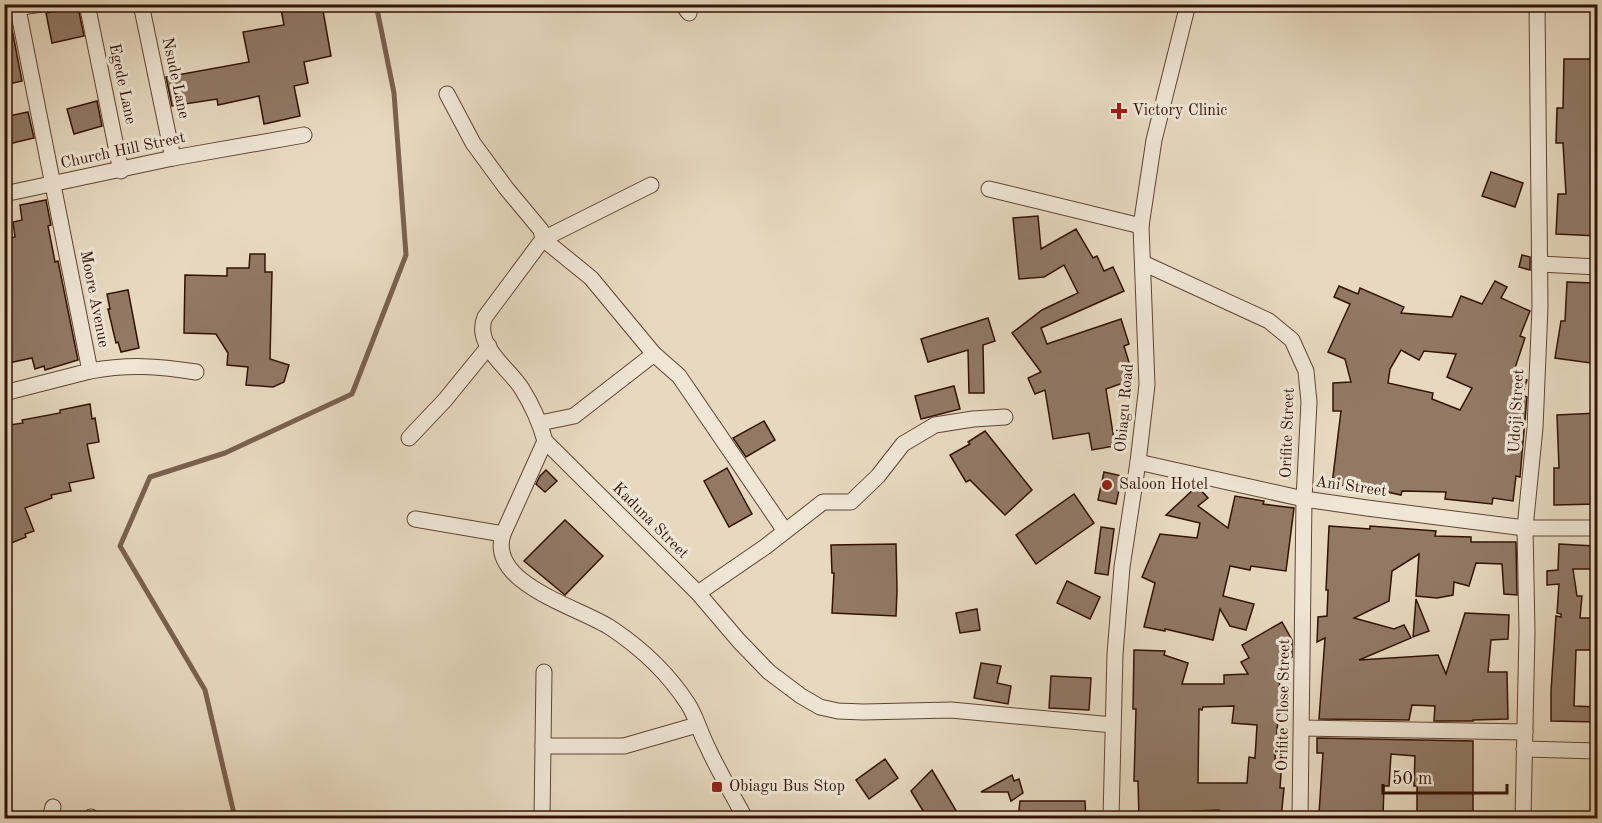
<svg xmlns="http://www.w3.org/2000/svg" width="1602" height="823" viewBox="0 0 1602 823" font-family="'Old Standard TT',serif">
<style>
.lines{fill:none;stroke-linecap:round;stroke-linejoin:round}
.stream{stroke:#7a614e;stroke-width:5}
.building{fill:#917966;stroke:#331204;stroke-width:1.5;fill-rule:evenodd}
.minor-casing{stroke:#604433;stroke-width:17}
.minor{stroke:#efe6d6;stroke-width:15}
.poi-dot{fill:#8f2418;stroke:#efe6d6;stroke-width:2}
.labels{text-anchor:middle;dominant-baseline:central;stroke-width:6;stroke-linejoin:round;paint-order:stroke}
.street-label{font-size:16px;fill:#331204;stroke:#efe6d6}
.poi-label{font-size:16px;fill:#331204;stroke:#efe6d6;text-anchor:start}
</style>
<rect width="100%" height="100%" fill="#e7d9c0"/>
<filter id="stains"><feTurbulence type="fractalNoise" baseFrequency=".00333" numOctaves="4"/><feColorMatrix values="0 0 0 0 .2 0 0 0 0 .09 0 0 0 0 .02 0 0 0 .5 -.17"/></filter>
<radialGradient id="worn" r=".72"><stop offset=".6" stop-color="#630" stop-opacity="0"/><stop offset="1" stop-color="#630" stop-opacity=".3"/></radialGradient>
<g class="lines">
<polyline class="stream" points="235,818 205,690 120,546 150,477 225,453 352,394 406,255 394,93 376,4"/>
</g>
<g class="building">
<polygon points="280,4 315,4 315,7 322,5 331,56 304,62 308,83 294,86 300,116 264,124 259,96 218,105 217,99 172,106 166,77 249,62 243,32 284,25"/>
<polygon points="78,7 84,36 52,43 46,13"/>
<polygon points="10,19 22,81 4,85 4,20"/>
<polygon points="1564,59 1598,59 1596,218 1598,218 1598,236 1556,234 1558,194 1566,194 1563,143 1556,143 1557,108 1563,108"/>
<polygon points="97,101 102,126 74,134 67,109"/>
<polygon points="28,112 34,138 4,145 4,117"/>
<polygon points="1491,172 1523,183 1515,207 1482,196"/>
<polygon points="46,200 51,225 48,226 55,262 58,261 78,360 45,370 44,366 35,369 32,358 4,364 4,239 15,237 13,222 22,220 20,205"/>
<polygon points="1038,216 1041,249 1076,229 1093,258 1097,256 1104,271 1113,267 1124,291 1041,328 1047,344 1121,319 1129,344 1124,346 1134,379 1106,389 1115,446 1092,450 1089,433 1053,439 1045,390 1035,394 1028,378 1041,372 1012,333 1042,310 1078,293 1064,265 1044,277 1019,279 1013,218"/>
<polygon points="250,254 265,254 265,272 272,272 270,359 289,365 284,382 273,387 246,385 248,367 227,365 228,353 216,334 184,333 185,275 227,276 227,268 249,268"/>
<polygon points="1522,255 1530,257 1530,270 1519,267"/>
<path d="M1495,281L1507,287L1501,298L1530,311L1520,336L1525,338L1513,374L1527,380L1522,395L1527,397L1520,477L1516,476L1513,501L1493,498L1492,504L1445,499L1446,492L1402,491L1401,495L1360,486V488L1332,484L1341,411H1333V383L1351,382L1345,359L1328,352L1350,304L1334,297L1339,286L1358,294L1360,288L1404,307L1401,313L1452,317L1461,296L1482,304ZM1401,350L1419,360L1424,351L1456,354L1447,377L1472,388L1460,410L1432,399L1433,393L1388,383L1390,369Z"/>
<polygon points="1567,282 1594,283 1591,325 1598,325 1598,364 1555,358 1561,321 1565,321"/>
<polygon points="128,290 139,348 121,352 118,342 116,343 108,309 110,309 107,294"/>
<polygon points="988,318 995,341 983,345 984,393 969,393 968,350 928,362 921,339"/>
<polygon points="954,386 960,409 921,419 915,396"/>
<polygon points="90,404 92,419 95,418 99,442 87,444 94,478 69,483 71,491 51,495 52,498 25,508 34,531 25,534 26,537 4,546 4,426 23,423 22,420 60,413 60,410"/>
<polygon points="1598,413 1598,504 1554,505 1554,468 1559,468 1557,415"/>
<polygon points="764,421 775,440 746,457 733,438"/>
<polygon points="985,431 1032,490 1005,515 970,480 966,482 950,455 970,444 968,442"/>
<polygon points="727,468 752,514 729,527 704,481"/>
<polygon points="546,470 557,481 545,492 536,484 540,476"/>
<polygon points="1104,472 1122,476 1116,504 1098,500"/>
<polygon points="1197,486 1208,498 1198,506 1228,528 1235,496 1264,501 1263,504 1294,508 1286,571 1251,566 1250,570 1230,566 1223,596 1254,604 1246,630 1230,626 1220,609 1213,640 1165,629 1165,631 1144,627 1155,583 1142,577 1160,534 1197,538 1200,523 1166,515"/>
<polygon points="1074,494 1094,523 1036,564 1016,535"/>
<polygon points="565,520 603,556 565,595 524,561"/>
<polygon points="1329,526 1370,529 1370,526 1436,531 1435,536 1471,537 1471,542 1516,542 1517,595 1504,594 1502,564 1476,563 1469,586 1454,582 1453,595 1437,598 1416,596 1419,554 1392,571 1389,601 1354,618 1394,629 1404,625 1411,638 1359,660 1438,655 1446,674 1465,613 1509,615 1508,639 1491,640 1488,672 1507,672 1508,719 1473,720 1473,721 1434,721 1435,706 1412,705 1409,720 1319,719 1325,638 1317,642 1318,617 1327,616 1328,590 1326,590"/>
<polygon points="1101,527 1114,529 1108,575 1095,573"/>
<polygon points="896,544 897,590 896,616 832,613 834,573 832,573 831,545"/>
<polygon points="1559,544 1594,546 1592,569 1573,569 1577,596 1582,596 1580,618 1598,618 1598,650 1576,650 1574,706 1598,707 1598,722 1551,721 1551,691 1556,616 1561,617 1561,614 1557,613 1559,584 1547,585 1547,571 1558,570"/>
<polygon points="1067,581 1100,597 1090,619 1057,603"/>
<polygon points="1416,599 1429,631 1413,637"/>
<polygon points="977,609 980,630 960,633 956,613"/>
<path d="M1282,622L1292,640V657L1279,664L1280,704H1279L1275,759H1282L1280,788H1284L1281,819H1219V810L1171,812L1172,819H1139L1138,781H1134L1136,709H1133L1134,650L1165,651L1164,655L1188,663L1182,684H1224V675L1248,674L1241,662L1249,658L1242,645ZM1234,706L1232,723L1257,725L1255,758L1249,757L1247,783H1198L1199,709L1202,710L1203,707Z"/>
<polygon points="981,663 1001,666 997,683 1011,686 1008,704 974,698"/>
<polygon points="1051,676 1091,678 1089,710 1049,708"/>
<polygon points="1317,738 1473,741 1473,819 1417,819 1417,786 1414,786 1415,756 1391,754 1389,786 1384,786 1383,816 1319,814 1323,753 1317,753"/>
<polygon points="885,759 898,778 869,799 856,780"/>
<polygon points="932,770 961,819 928,819 911,791"/>
<polygon points="1012,775 1014,781 1019,779 1023,793 1011,801 1008,792 981,792"/>
<polygon points="1020,801 1085,801 1086,819 1018,819"/>
</g>
<g class="lines">
<g class="minor-casing">
<g id="minor">
<polyline points="87,4 121,171"/>
<polyline points="141,4 173,158"/>
<polyline points="682,4 689,13"/>
<polyline points="4,10 40,4"/>
<path d="M447,94L473,143L506,188L541,230L543,239L485,317C473,345 509,368 522,389C532,405 540,423 545,441L698,593L739,641L769,672L801,696L820,707L838,711L863,712L951,710L1113,725"/>
<polyline points="651,185 543,239 591,278 654,354 679,376 785,531"/>
<polyline points="989,189 1141,226"/>
<polyline points="4,194 173,158 304,135"/>
<polyline points="1143,263 1269,321 1292,340 1306,371 1309,402 1304,499 1300,818"/>
<polyline points="1540,264 1598,267"/>
<path d="M90,371C129,364 157,366 196,372"/>
<polyline points="4,393 90,371 17,4"/>
<polyline points="540,423 574,416 654,354"/>
<polyline points="409,438 445,400 489,346"/>
<path d="M545,441L503,534C487,584 579,607 611,628C641,648 668,673 688,704C696,716 700,733 707,746C718,770 732,794 745,818"/>
<polyline points="1138,462 1304,499 1367,508 1525,528 1598,528"/>
<polyline points="415,519 503,534"/>
<polyline points="698,593 765,547 823,502 851,502 878,476 903,444 935,425 973,419 1005,417"/>
<polyline points="1302,728 1525,732"/>
<polyline points="543,746 624,746 697,725"/>
<polyline points="1524,749 1598,751"/>
<polyline points="50,818 53,807"/>
<polyline points="90,818 91,817"/>
<polyline points="542,818 544,672"/>
<polyline points="1111,818 1115,654 1122,567 1138,462 1147,385 1141,226 1154,140 1188,4"/>
<polyline points="1523,818 1527,632 1525,528 1535,428 1540,307 1537,4"/>
</g>
</g>
<use href="#minor" class="minor"/>
</g>
<g class="poi-dot">
<path d="M1116 102h6v6h6v6h-6v6h-6v-6h-6v-6h6z"/>
<circle cx="1107" cy="485" r="6"/>
<rect x="711" y="781" width="12" height="12" rx="3"/>
</g>
<g class="labels">
<g class="street-label">
<text transform="translate(175 78) rotate(78)">Nsude Lane</text>
<text transform="translate(122 84) rotate(78)">Egede Lane</text>
<text transform="translate(123 151) rotate(-12)">Church Hill Street</text>
<text transform="translate(94 299) rotate(79)">Moore Avenue</text>
<text transform="translate(1125 408) rotate(-85)">Obiagu Road</text>
<text transform="translate(1517 411) rotate(-87)">Udoji Street</text>
<text transform="translate(1288 433) rotate(-88)">Orifite Street</text>
<text transform="translate(1351 487) rotate(8)">Ani Street</text>
<text transform="translate(650 521) rotate(45)">Kaduna Street</text>
<text transform="translate(1284 705) rotate(-89)">Orifite Close Street</text>
</g>
<g class="poi-label">
<text x="1132" y="111">Victory Clinic</text>
<text x="1119" y="485">Saloon Hotel</text>
<text x="729" y="787">Obiagu Bus Stop</text>
</g>
</g>
<rect width="1602" height="823" fill="none" stroke="#e7d9c0" stroke-width="24"/>
<rect x="6" y="6" width="1590" height="811" fill="none" stroke="#331204" stroke-width="3"/>
<rect x="12" y="12" width="1578" height="799" fill="none" stroke="#331204" stroke-width="1.5"/>
<path d="M1383 784v9h124v-9" fill="none" stroke="#331204" stroke-width="3"/>
<text x="1392" y="784" font-size="18" fill="#331204" stroke="#efe6d6" stroke-width="4.5" paint-order="stroke">50 m</text>
<rect width="100%" height="100%" filter="url(#stains)"/>
<rect width="100%" height="100%" fill="url(#worn)"/>
</svg>
